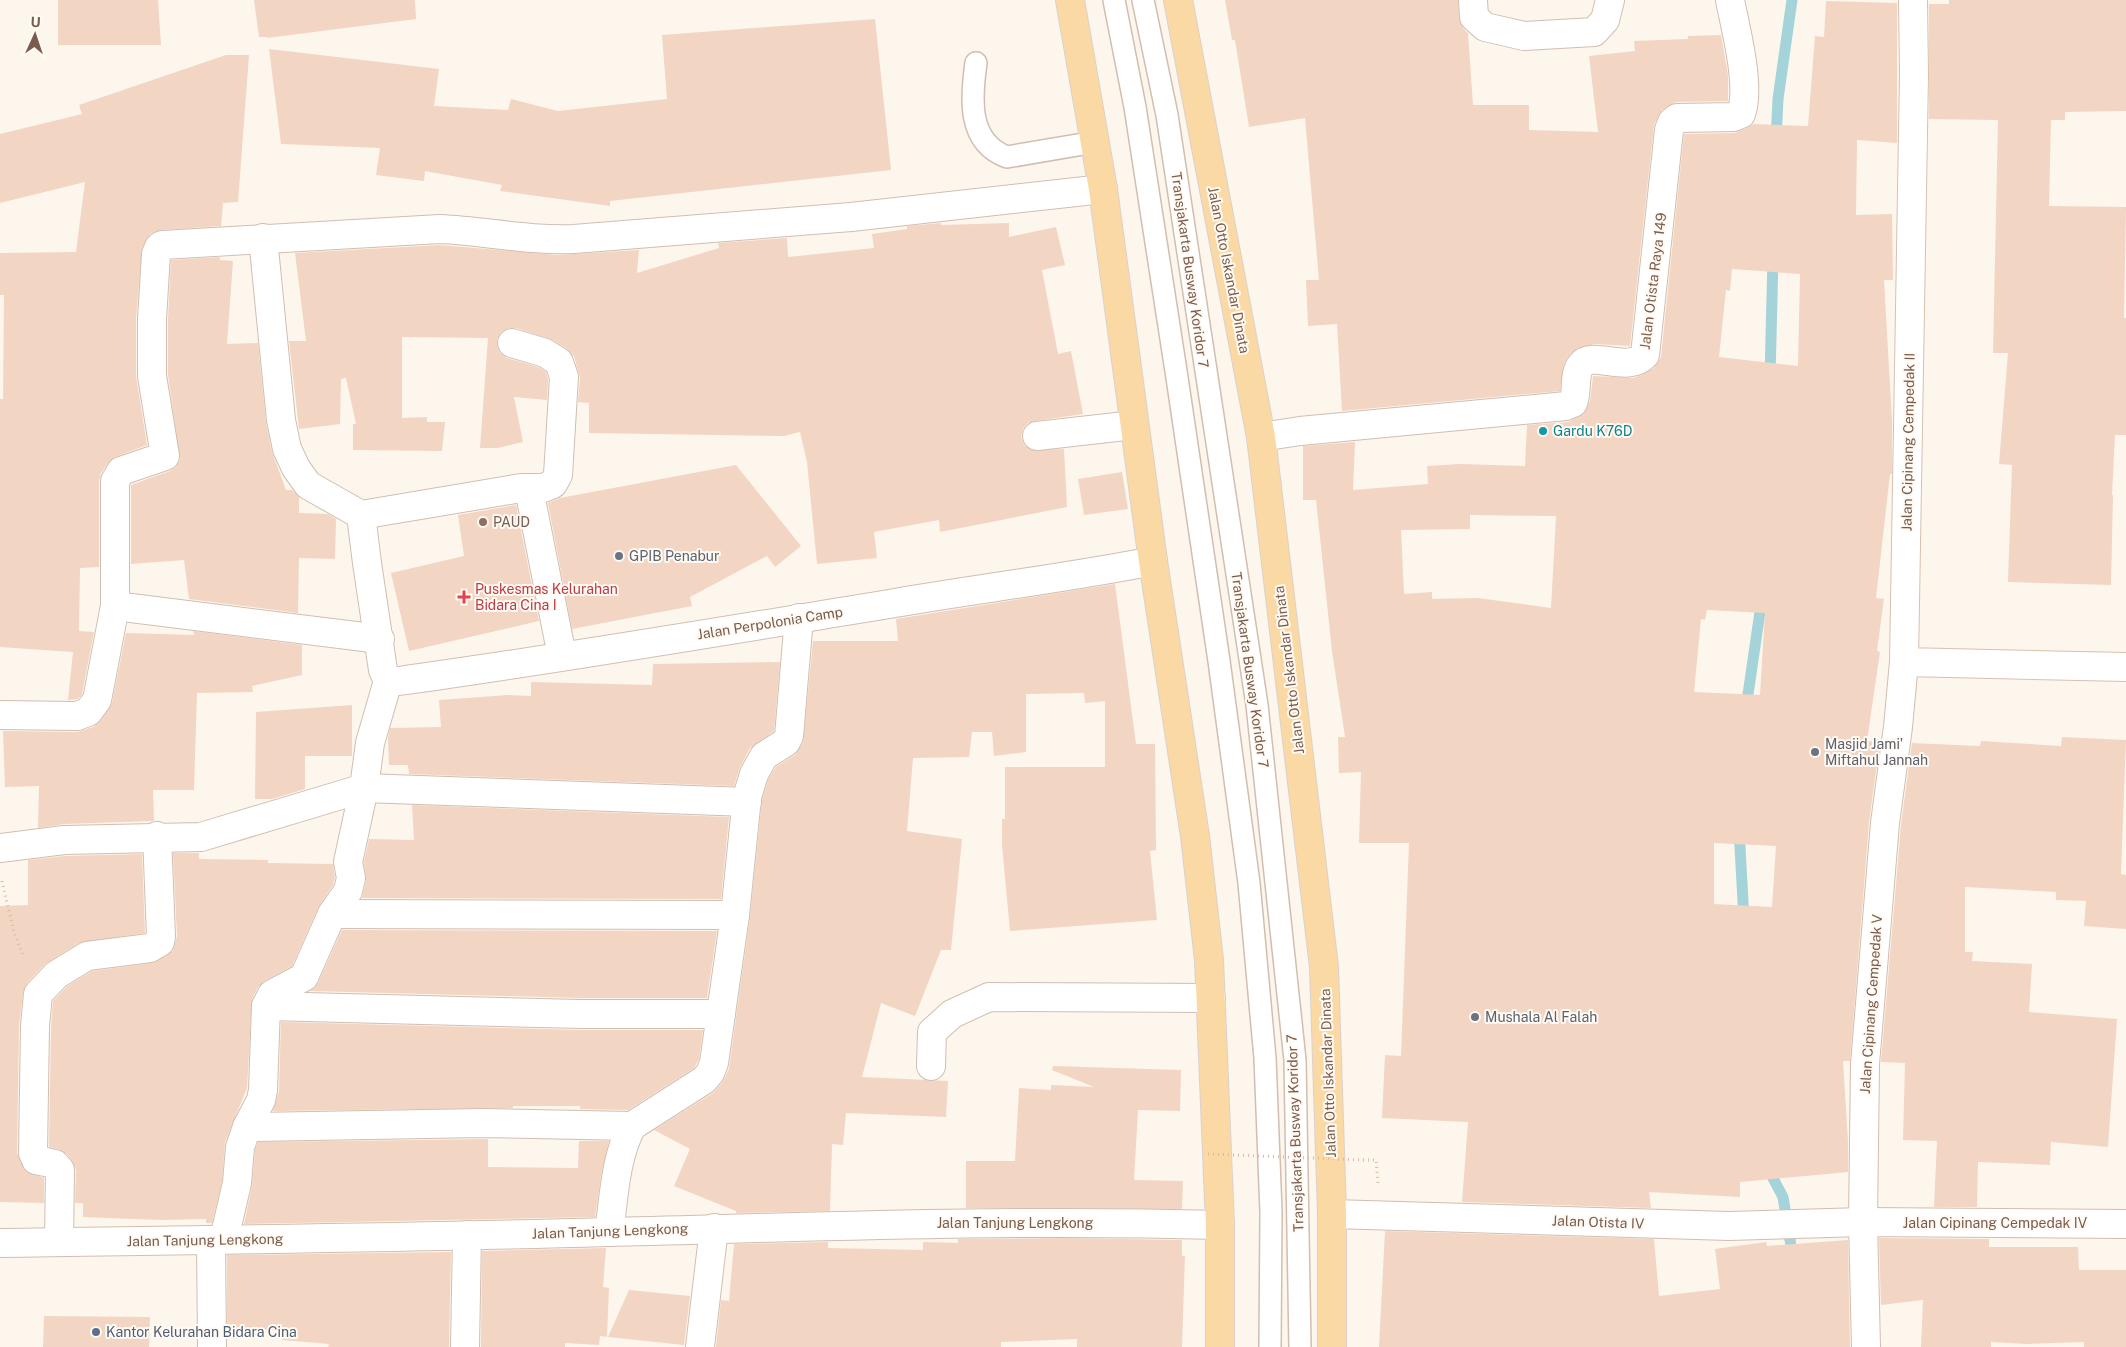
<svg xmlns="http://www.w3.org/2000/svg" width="2126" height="1347" viewBox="0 0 2126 1347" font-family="'Public Sans',sans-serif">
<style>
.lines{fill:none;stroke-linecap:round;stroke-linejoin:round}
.stream{stroke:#a5d3da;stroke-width:11}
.building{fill:#f3d5c3;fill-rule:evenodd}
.lane-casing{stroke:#d1beb0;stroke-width:24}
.street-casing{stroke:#d1beb0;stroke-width:30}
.secondary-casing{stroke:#d6c0b0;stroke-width:30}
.primary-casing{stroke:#dad1cd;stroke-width:30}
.path{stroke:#d9b8a5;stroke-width:3;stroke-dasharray:1 4;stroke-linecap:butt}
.lane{stroke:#fff;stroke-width:21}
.street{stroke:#fff;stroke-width:28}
.secondary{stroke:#fff;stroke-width:28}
.primary{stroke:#fbd9a5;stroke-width:28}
.path-bridge{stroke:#d9b8a5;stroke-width:3;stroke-dasharray:1 4;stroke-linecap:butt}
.culture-dot{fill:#0f9aa8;stroke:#fffaf3;stroke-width:2}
.education-dot{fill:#8d6e63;stroke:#fffaf3;stroke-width:2}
.worship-dot{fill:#6b7280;stroke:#fffaf3;stroke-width:2}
.health-dot{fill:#e0444e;stroke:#fffaf3;stroke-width:2}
.service-dot{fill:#5c6f8a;stroke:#fffaf3;stroke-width:2}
.labels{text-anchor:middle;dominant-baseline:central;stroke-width:4;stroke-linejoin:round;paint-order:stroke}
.street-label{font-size:14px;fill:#7a5c4d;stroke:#fffaf3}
.culture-label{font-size:14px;fill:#0d838f;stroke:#fffaf3;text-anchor:start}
.education-label{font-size:14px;fill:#785e54;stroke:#fffaf3;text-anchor:start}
.worship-label{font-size:14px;fill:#5b616d;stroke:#fffaf3;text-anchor:start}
.health-label{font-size:14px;fill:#be3a42;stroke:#fffaf3;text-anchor:start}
.service-label{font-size:14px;fill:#4e5e75;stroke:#fffaf3;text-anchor:start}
</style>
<rect width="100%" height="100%" fill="#fdf6ec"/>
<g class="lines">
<g class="stream">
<polyline points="1776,140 1778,99 1792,0"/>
<polyline points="1770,377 1773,258"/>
<polyline points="1746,708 1762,598"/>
<polyline points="1739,829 1744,920"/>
<polyline points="1767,1167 1783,1197 1793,1258"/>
</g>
</g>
<g class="building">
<polygon points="58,0 158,0 161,45 58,45"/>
<polygon points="254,0 415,0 416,19 267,38 267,37 259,37"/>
<polygon points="1225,0 1458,0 1459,19 1463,28 1468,33 1473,105 1529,105 1529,130 1598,132 1589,56 1635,51 1634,41 1688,39 1688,36 1721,35 1728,75 1728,101 1676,102 1662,110 1654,125 1630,346 1594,344 1577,349 1568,357 1564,364 1560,391 1342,411 1337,324 1308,326 1306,280 1319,280 1305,118 1249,127 1235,40 1232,40"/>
<polygon points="1949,0 2126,0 2126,111 2065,112 2065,120 2051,120 2049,206 2126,207 2124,318 2126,318 2126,435 2115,435 2112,495 2113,495 2111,585 2008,582 2012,465 1999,464 2008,353 1993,353 1998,120 1929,119 1929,4 1949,4"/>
<path d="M1826,1L1897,3V143L1857,140L1856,215L1892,214L1893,280H1884L1892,421V474H1890L1876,598L1884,599L1877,651L1880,652L1867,741L1880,742L1869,822L1850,1061H1843L1848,1141V1172L1740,1182V1197L1649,1192L1651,1208L1462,1202L1468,1122L1382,1118L1385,1055L1401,1056L1409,843H1359L1361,772L1339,773L1338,737H1345L1332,651L1316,500H1303V446L1355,442L1353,490L1428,484L1427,466L1460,464L1525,466L1527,425L1568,422L1584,414L1590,401L1593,376L1633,378L1642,375L1654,368L1661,357L1684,134L1735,133L1747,128L1753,124L1808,126L1815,36L1824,37ZM1732,269L1800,274L1798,366L1719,357L1726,290L1730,291ZM1470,515L1556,516L1551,608L1478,598L1432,599V592L1404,594L1401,530L1470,529ZM1707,610L1765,613L1760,695L1694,692L1701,619L1705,620ZM1714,843L1776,846L1772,907L1714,904Z"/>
<polygon points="875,19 891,170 610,201 610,206 500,191 502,185 425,171 424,181 376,175 380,148 281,144 269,49 439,69 434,106 508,110 511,99 558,111 667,99 662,35"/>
<polygon points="226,55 249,55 238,202 223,203 221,226 161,230 150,234 142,248 136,318 136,376 147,445 115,457 108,463 101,473 99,481 99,567 80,568 79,631 94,632 82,694 78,699 68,700 73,652 0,647 0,399 3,399 4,295 0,295 0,253 76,252 85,182 0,203 0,134 82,114 79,105"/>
<polygon points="941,223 941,225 1009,223 1009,237 1056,227 1065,265 1042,270 1058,354 1071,351 1083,414 1035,421 1028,423 1023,429 1021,437 1024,445 1031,450 1064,449 1067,507 940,532 939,520 874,532 877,558 817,564 807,462 800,432 784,436 589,433 589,403 578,402 580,378 574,356 567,349 553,340 516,328 508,328 501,332 497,339 497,346 500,353 507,358 538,367 546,372 548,379 547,400 514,397 523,442 498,448 480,448 488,338 402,337 402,418 427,417 427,422 445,422 442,451 353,450 353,424 356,424 346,378 341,379 340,424 299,429 289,341 306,341 295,253 440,245 557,255 639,250 637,273 719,248 718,243 787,238 788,257 874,248 872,234 907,229 907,226"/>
<polygon points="220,257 220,260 233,261 227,344 258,343 266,423 272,452 286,490 292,490 299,497 299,513 328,514 336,519 335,559 299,558 298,613 189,599 184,560 131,564 131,485 170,471 176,467 180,460 168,375 168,319 171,260"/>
<polygon points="736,465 801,546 775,567 767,556 690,597 692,606 572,629 548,503 560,498"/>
<polygon points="1122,472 1128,509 1084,515 1078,479"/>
<polygon points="516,505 539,621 409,651 391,573 464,556 458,515"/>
<polygon points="1115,584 1136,744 1155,744 1156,850 1150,851 1157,920 1010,931 1002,845 1002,819 1005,819 1005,767 1105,767 1105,701 1085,703 1084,693 1026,694 1026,752 994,756 992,732 972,732 969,757 913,758 907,831 962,839 951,950 941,950 915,1016 881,1003 862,1077 948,1081 946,1117 846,1113 843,1145 832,1144 830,1211 736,1213 736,1211 674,1186 690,1149 654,1130 713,1093 722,1083 729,1069 750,917 762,800 768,780 776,767 795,755 803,743 813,641 898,641 896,619"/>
<polygon points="193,631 302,645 302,675 252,686 253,692 197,693 194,790 153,790 154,821 64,824 38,828 39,786 5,787 3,731 77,732 93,727 100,721 112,703 126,633 194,635"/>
<polygon points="780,662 774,731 750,748 740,767 734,786 409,774 408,765 389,765 388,738 390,728 441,727 439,700 508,695 531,696 531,682 652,685 653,664"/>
<polygon points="352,705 352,756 305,756 305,789 272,799 255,799 256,712"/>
<polygon points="2062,737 2126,740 2121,874 2126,875 2126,929 2084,926 2086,901 2056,900 2056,892 1965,887 1965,952 1973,952 1972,961 2032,964 2029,1012 2117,1019 2108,1147 2051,1142 2050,1165 1978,1162 1977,1207 1934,1207 1937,1141 1903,1140 1905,1063 1881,1062 1901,825 1912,743 1980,746 1981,741 2061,746"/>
<polygon points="412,805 729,817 721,899 362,898 366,881 364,862 369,839 414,840"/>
<polygon points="173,853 199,853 199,859 268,860 268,863 333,864 335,878 333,885 318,908 292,966 264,981 258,987 252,999 247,1088 225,1142 222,1181 212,1223 206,1223 206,1219 161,1220 83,1217 83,1203 75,1203 76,1170 72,1161 67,1154 59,1149 49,1147 51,1027 53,1001 66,987 92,971 152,963 173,951 177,936"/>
<polygon points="142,854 145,933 79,943 45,964 27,983 23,992 19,1026 17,1153 26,1172 44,1178 44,1203 0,1202 0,906 28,905 28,860 65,856"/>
<polygon points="342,930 717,931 707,998 581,998 310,991 318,983"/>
<polygon points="281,1022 581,1030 703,1030 699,1059 694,1068 628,1110 580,1109 580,1106 513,1106 513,1108 273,1111 279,1091"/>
<polygon points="1053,1066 1181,1070 1180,1111 1138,1110 1134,1180 1183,1181 1182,1209 966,1208 966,1161 1015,1161 1019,1088 1051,1090 1051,1085 1094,1087 1052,1070"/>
<polygon points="488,1139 488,1167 578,1168 579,1141 609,1141 601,1175 595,1217 244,1224 252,1186 255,1150 258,1142"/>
<polygon points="1385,1231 1654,1239 1659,1296 1720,1289 1715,1249 1766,1242 1767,1246 1848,1240 1850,1347 1379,1347"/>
<polygon points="1066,1238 1182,1240 1182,1256 1185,1256 1182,1347 1077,1347 1077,1339 1001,1342 1001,1347 716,1347 721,1300 729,1301 734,1244 828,1242 828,1248 923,1250 923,1242 958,1243 958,1239"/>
<polygon points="1879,1238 1989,1239 1989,1247 2078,1247 2079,1270 2126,1270 2126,1347 2084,1347 2084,1342 2027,1344 1991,1342 1991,1347 1921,1347 1923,1300 1881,1305"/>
<polygon points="606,1248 603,1287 609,1288 607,1337 600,1336 599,1345 565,1343 565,1347 481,1347 482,1251"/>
<polygon points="451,1252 449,1347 328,1347 329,1344 282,1340 283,1331 227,1327 227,1255"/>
<polygon points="629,1290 690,1296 684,1345 608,1337"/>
<polygon points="44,1316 150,1317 149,1347 43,1347"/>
</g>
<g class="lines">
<g class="lane-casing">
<g id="lane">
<polyline points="1114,0 1135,107 1176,371 1219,661 1249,883 1265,1058 1271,1212 1270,1347"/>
<polyline points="1143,0 1167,115 1257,705 1295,1060 1300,1347"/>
<path d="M976,63C971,98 967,142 1007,157L1095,142"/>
</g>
</g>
<g class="street-casing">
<g id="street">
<polyline points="1473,0 1474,17 1485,27 1524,36 1594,32 1605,20 1610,0"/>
<polyline points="263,238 281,420 287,449 296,468 308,485 361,515 521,488 543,488 553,484 558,475 564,377 559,362 545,353 512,343"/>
<polyline points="1037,436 1134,425"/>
<path d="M1261,437L1300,431L1566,406L1573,403C1578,392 1573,375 1581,365C1592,350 1628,374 1645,355L1669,130L1672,122L1677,118L1734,117L1741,114C1751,86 1736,31 1730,0"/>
<polyline points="529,489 560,646 560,657"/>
<path d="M115,606V481L121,471L165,456L152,376V319L156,254L159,247L162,245L440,229C485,231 529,241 574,239L851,217L1103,189"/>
<path d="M388,681H399C565,658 730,630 895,603C981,588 1068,578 1153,561"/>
<polyline points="0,715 77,716 88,712 97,700 115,606 380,639"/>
<polyline points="0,848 64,840 201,837 364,788 370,743 388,681 383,670 367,563 361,515"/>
<polyline points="332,914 735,915"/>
<polyline points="266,1006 581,1014 721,1014"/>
<polyline points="931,1066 932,1032 952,1014 989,997 1211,998"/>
<polyline points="247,1127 482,1123 632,1126"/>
<polyline points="1332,1214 1729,1226 1863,1222 2126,1224"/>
<path d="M609,1232C614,1197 615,1158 632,1126L704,1080L710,1073L714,1063L735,915L747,797L754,774L764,756L786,742L789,736L799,618"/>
<polyline points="224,1239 237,1183 240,1147 247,1127 261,1100 263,1090 266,1006 272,994 304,977 332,914 348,891 351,878 348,862 364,788 747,802"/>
<polyline points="211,1240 212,1347"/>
<polyline points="59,1242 60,1170 55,1164 36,1160 33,1153 35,1026 38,994 56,975 87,956 150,948 160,942 161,936 157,836"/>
<path d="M0,1243C202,1240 405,1238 607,1232C811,1227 1015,1219 1220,1225"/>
<polyline points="465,1347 467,1235"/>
<polyline points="700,1347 714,1228"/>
<polyline points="1866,1347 1863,1222 1865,1064 1885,823 1898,727 1904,662"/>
</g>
</g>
<g class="secondary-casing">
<polyline id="secondary" points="1913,0 1914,74 1904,662 2126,667"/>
</g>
<g class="primary-casing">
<g id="primary">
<polyline points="1070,0 1103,189 1153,561 1195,836 1209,960 1220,1225 1220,1347"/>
<polyline points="1178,0 1261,437 1324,967 1332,1214 1332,1347"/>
</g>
</g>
<g class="path">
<polyline points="2,881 14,932 24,958"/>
<polyline points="1363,1160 1376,1160 1378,1183"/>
</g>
<use href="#lane" class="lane"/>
<use href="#street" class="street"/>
<use href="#secondary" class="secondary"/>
<use href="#primary" class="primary"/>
<polyline class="path-bridge" points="1208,1154 1363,1160"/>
</g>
<circle class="culture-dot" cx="1543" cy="431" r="5"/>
<circle class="education-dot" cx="483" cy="522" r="5"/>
<g class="worship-dot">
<circle cx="619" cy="556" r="5"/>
<circle cx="1815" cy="752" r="5"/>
<circle cx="1475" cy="1017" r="5"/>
</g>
<path class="health-dot" d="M461.5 589.5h5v5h5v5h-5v5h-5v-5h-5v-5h5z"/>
<circle class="service-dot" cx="96" cy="1332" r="5"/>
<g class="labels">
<g class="street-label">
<text transform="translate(1190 270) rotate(82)">Transjakarta Busway Koridor 7</text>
<text transform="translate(1229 270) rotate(79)">Jalan Otto Iskandar Dinata</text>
<text transform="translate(1653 281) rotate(-83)">Jalan Otista Raya 149</text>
<text transform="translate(1908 442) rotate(-89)">Jalan Cipinang Cempedak II</text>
<text transform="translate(770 623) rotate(-9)">Jalan Perpolonia Camp</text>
<text transform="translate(1250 670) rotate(82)">Transjakarta Busway Koridor 7</text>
<text transform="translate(1289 670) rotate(-97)">Jalan Otto Iskandar Dinata</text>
<text transform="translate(1871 1004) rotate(-86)">Jalan Cipinang Cempedak V</text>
<text transform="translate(1328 1073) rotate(-92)">Jalan Otto Iskandar Dinata</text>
<text transform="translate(1295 1133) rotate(-92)">Transjakarta Busway Koridor 7</text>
<text transform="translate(1598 1222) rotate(2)">Jalan Otista IV</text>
<text x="1015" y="1223">Jalan Tanjung Lengkong</text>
<text x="1995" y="1223">Jalan Cipinang Cempedak IV</text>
<text transform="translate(610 1231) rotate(-2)">Jalan Tanjung Lengkong</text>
<text transform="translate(205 1240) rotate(-1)">Jalan Tanjung Lengkong</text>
</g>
<g class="culture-label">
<text x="1553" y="431">Gardu K76D</text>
</g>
<g class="education-label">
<text x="493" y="522">PAUD</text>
</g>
<g class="worship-label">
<text x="629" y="556">GPIB Penabur</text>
<text x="1825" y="744">Masjid Jami'<tspan x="1825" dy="16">Miftahul Jannah</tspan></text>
<text x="1485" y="1017">Mushala Al Falah</text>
</g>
<g class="health-label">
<text x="475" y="589">Puskesmas Kelurahan<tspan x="475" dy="16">Bidara Cina I</tspan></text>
</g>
<g class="service-label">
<text x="106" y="1332">Kantor Kelurahan Bidara Cina</text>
</g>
</g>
<g transform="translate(35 35) rotate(3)" stroke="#fffaf3" stroke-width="4" paint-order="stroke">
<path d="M0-4L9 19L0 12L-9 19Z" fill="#7a5c4d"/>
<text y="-8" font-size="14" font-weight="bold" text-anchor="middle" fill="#7a5c4d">U</text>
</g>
</svg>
